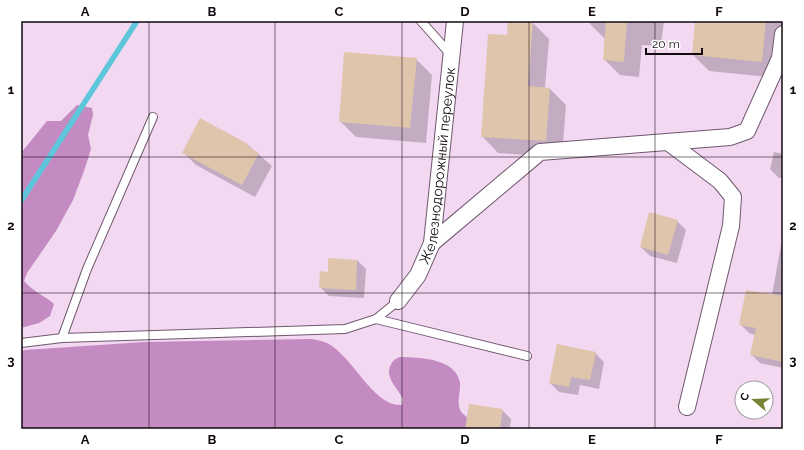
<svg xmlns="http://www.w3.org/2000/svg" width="804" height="450" viewBox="0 0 804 450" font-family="Raleway,sans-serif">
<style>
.forest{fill:#c38bc1}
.shadow{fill:#0003}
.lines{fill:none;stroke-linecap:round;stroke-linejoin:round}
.stream{stroke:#5ec6da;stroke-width:5.5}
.building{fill:#dfc5ac}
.lane-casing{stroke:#6f586e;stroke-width:10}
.street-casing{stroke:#6f586e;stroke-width:18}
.lane{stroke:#fff;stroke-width:8}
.street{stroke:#fff;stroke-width:16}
.grid{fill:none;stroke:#120911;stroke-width:1;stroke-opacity:0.55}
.labels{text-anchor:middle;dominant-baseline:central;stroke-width:3;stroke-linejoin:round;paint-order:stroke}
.street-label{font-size:14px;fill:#120911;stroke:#fff}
.neatline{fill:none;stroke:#120911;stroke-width:1.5}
.grid-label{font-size:13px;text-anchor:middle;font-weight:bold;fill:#120911}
</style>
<rect width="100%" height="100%" fill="#f3d8f2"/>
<g class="forest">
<path d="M77,105L92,108L93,115L88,135L91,149L84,171L73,200L56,231L27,273L24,281C32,291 44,295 54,304L50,316L39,323L21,328V153L47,121H61Z"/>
<path d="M312,339C317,340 323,341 327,343C353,356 373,407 402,405L403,399C399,391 389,381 389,372C389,364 395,356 404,357C423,358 456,359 460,383C461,393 455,404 462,413C470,422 486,425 498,429H21V351L25,350L144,342Z"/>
</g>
<g class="shadow">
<polygon points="590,21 664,21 661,46 642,45 639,77 620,75 604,59 605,39 590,24"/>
<polygon points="696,21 783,21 778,78 709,71 693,55"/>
<polygon points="533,23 549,39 545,88 549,88 566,105 562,157 498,153 482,136 508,36"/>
<polygon points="416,59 432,75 426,143 356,137 340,121"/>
<polygon points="248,145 272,166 255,197 196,165 183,152"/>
<polygon points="774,152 783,154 783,178 779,178 770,169"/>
<polygon points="677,221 686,230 677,263 650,256 641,247"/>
<polygon points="781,245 783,245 783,368 760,363 751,354 755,335 749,333 740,324 772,295"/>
<polygon points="357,260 366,269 364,298 329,296 320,287 329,273"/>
<polygon points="595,353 604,362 599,389 580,385 578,395 559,392 550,383"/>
<polygon points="502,410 511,419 510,429 466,429"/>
</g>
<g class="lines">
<polyline class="stream" points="21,201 137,21"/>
</g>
<g class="building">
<polygon points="508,21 533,22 528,86 550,88 546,141 481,137 488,34 507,35"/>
<polygon points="606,21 627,21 624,62 603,60"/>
<polygon points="695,21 766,21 762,62 692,55"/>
<polygon points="344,52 417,58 410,128 339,122"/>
<polygon points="200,118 248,144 247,146 259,153 242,185 182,153"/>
<polygon points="649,212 678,220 668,255 640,247"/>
<polygon points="328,258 357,260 356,290 319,288 320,271 328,272"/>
<polygon points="746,290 783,296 783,362 750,355 756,328 739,325"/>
<polygon points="557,344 596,352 590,380 571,377 569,387 549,383"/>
<polygon points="469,404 503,409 500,429 465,429"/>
</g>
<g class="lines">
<g class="lane-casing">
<g id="lane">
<polyline points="421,21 451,55"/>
<polyline points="376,319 527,356"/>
<polyline points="62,338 87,269 153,117"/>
<polyline points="21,343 62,338 345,329 376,319 398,301"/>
</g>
</g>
<g class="street-casing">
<g id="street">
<polyline points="668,142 720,181 733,197 731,226 687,407"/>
<polyline points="432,243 540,152 730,137 747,131 780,58 783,34"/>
<path id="s1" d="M398,301L418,275L432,243L455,21"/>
</g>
</g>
<use href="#lane" class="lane"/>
<use href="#street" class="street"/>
</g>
<path class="grid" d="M149,21V429M275,21V429M402,21V429M529,21V429M655,21V429M21,157H783M21,293H783"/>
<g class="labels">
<g class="street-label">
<text stroke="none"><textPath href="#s1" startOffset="145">Железнодорожный переулок</textPath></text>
</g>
</g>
<rect width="804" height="450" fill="none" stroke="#ffffff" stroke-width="44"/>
<g transform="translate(754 400) rotate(289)"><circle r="19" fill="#ffffff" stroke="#a09da0"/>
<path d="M0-3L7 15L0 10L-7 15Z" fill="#758533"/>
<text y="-6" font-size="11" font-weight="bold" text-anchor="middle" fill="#120911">С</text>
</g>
<path d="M646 48v6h56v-6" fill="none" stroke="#120911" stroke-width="2"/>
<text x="652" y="48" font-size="12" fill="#120911" stroke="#ffffff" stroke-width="3" paint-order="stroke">20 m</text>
<rect x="22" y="22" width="760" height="406" class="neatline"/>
<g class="grid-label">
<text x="85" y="16">A</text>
<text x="212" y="16">B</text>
<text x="339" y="16">C</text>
<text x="465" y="16">D</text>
<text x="592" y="16">E</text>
<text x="719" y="16">F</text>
<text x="11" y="94">1</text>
<text x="793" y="94">1</text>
<text x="11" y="230">2</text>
<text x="793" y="230">2</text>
<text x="11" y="365">3</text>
<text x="793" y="365">3</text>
<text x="85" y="444">A</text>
<text x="212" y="444">B</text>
<text x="339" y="444">C</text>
<text x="465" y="444">D</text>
<text x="592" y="444">E</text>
<text x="719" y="444">F</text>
</g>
</svg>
